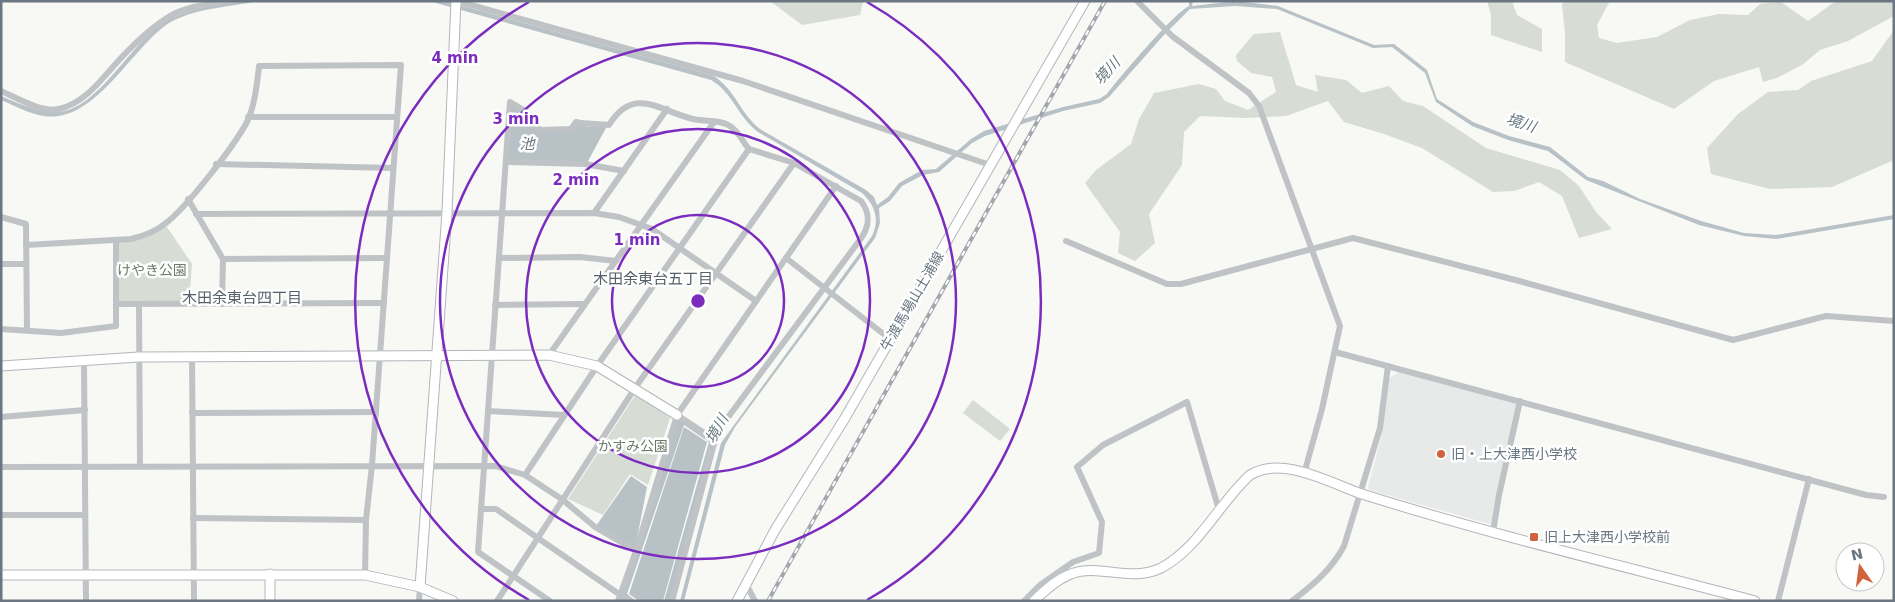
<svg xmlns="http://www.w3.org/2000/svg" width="1895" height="602" viewBox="0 0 1895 602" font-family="'DejaVu Sans','Noto Sans JP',sans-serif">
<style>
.built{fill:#e8e9e9}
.green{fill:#d7dcd5}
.water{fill:#b8c2c6}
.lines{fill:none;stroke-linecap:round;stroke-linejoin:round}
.secondary-casing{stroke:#b2b6bb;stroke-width:11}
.street{stroke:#bfc3c6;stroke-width:6}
.secondary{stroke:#fff;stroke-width:9}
.rail-casing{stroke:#a1a7ac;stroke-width:4}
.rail{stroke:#fff;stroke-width:2;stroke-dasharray:5.5;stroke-linecap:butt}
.ring{fill:none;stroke:#7b2cbf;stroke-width:2.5}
.poi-dot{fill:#d0623d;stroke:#fff;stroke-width:2}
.labels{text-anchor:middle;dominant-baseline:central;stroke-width:5;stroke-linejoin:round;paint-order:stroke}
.park-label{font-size:14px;fill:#6b7b68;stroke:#fff}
.street-label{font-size:14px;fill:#6a7783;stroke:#fff}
.poi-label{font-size:14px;fill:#6a7783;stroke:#fff;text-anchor:start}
.water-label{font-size:15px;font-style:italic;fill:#66777f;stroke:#fff}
.neighbourhood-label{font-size:15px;fill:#576169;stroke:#fff}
.centre{fill:#7b2cbf;stroke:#fff;stroke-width:2.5}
.ring-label{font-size:15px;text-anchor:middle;font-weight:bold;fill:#7b2cbf;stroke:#fff;stroke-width:5;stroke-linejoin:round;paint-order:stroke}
</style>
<rect width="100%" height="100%" fill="#f8f8f5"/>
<polygon class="built" points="1399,372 1515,403 1517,406 1493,525 1369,490 1368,487 1381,438 1388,379"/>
<g class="green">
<polygon points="770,1 863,1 860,15 802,25"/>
<polygon points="1487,1 1512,1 1517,15 1542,29 1542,52 1491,35 1491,15"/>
<polygon points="1565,1 1610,1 1597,25 1599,38 1617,43 1657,37 1690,20 1719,14 1748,15 1760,4 1781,2 1808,21 1833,3 1839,1 1894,1 1894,16 1848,41 1820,50 1802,65 1777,78 1763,82 1759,67 1714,81 1674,109 1565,62 1565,34 1562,4"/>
<polygon points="1894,30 1894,160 1832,187 1770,189 1711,174 1707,148 1738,114 1768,92 1798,90 1811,81 1872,61"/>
<polygon points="1280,32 1296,85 1318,92 1315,75 1346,80 1362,93 1389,86 1403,101 1423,106 1486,148 1560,170 1579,186 1596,212 1612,229 1579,238 1562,196 1539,182 1514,191 1493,192 1422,148 1384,134 1344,122 1328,101 1286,116 1246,118 1200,116 1184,132 1182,165 1149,214 1155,243 1135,261 1118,253 1120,232 1085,183 1096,170 1131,144 1139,119 1154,93 1199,84 1216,89 1225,101 1248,110 1276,92 1272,77 1251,73 1237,61 1236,55 1254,34"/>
<polygon points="165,224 192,264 189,304 116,304 116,242 131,239"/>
<polygon points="636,394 670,418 648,485 630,474 603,515 568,499"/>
<polygon points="973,400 1010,429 1000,441 963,413"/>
</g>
<g class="water">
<path d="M238,1H258C230,7 194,8 169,23C131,48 95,124 44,116C30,114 15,106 1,100V96C18,103 37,112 56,112C95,112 128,48 159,26C182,9 210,6 238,1Z"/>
<path d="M429,1H445L714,76C736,91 740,113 760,129L866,190L874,197L877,205L888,197L899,183L922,170L936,169L971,139L984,131L1063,107L1099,99L1107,94C1119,78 1174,13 1189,6V1H1193L1192,6L1236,1L1278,6L1374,45L1394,44L1427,70L1437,99L1473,122L1509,136L1550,147L1588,177L1603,181L1640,199L1701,221L1744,233L1776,235L1894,215V219L1776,239L1744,236L1699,225L1586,180L1548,151L1508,140L1472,126L1436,102L1425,73L1392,47L1373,48L1277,9L1235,6L1190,9L1163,36L1109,97L1100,103L1063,111L985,136L972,143L939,172L923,175L902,186L890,201L879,208L880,223L875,238L735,427L725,445L684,601H680L721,443L872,236C880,219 875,205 862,193L758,132C738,117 733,93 711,80Z"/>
<polygon points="511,104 525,114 534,128 571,131 576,124 588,127 607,126 587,163 508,160"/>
<polygon points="677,417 712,440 670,601 664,601 709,442 684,425 627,594 636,601 632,601 623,595"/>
<polygon points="684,427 707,442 663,601 639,601 629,594"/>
<polygon points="631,476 647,487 635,549 596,526"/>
</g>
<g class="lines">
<g class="secondary-casing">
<g id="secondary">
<polyline points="1,366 139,357 549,355 597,366 677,415"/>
<polyline points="270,574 270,601"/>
<polyline points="1,575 365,575 420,587 453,601"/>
<polyline points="420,587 447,212 456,1"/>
<polyline points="737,601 775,530 845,418 1085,1"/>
<path d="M1034,601C1045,590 1057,579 1071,574C1099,563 1130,583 1161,568C1199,548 1219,503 1250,475C1282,455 1330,483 1362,494C1492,535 1624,566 1755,601"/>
</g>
</g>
<g class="street">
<polyline points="457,1 743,81 990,165"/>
<polyline points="1137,1 1172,36 1249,93 1259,106 1340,326 1322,409 1304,474"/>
<path d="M1,91C17,98 42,113 59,109C86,103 103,77 121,58C135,43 152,27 170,16C186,6 208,5 226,1"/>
<polyline points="248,117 397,117"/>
<polyline points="506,162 585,164 624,171"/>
<polyline points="216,164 393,168"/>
<polyline points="188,199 223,259 222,304"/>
<polyline points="594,213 667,109"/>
<polyline points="196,214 594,213 619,217 652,229 756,301"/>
<polyline points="1,217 26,224 27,330"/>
<polyline points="1066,241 1167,284 1181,284 1353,238 1523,282 1733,340 1826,316 1894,321"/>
<path d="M26,245L131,239C144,236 155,232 166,223C187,207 234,146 247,122C255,105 257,84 259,66L401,65L372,465L366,520L365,575"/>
<polyline points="499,258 580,257 616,261"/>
<polyline points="786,258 890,339"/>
<polyline points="223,259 387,258"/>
<polyline points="1,264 26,264"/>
<polyline points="116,304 384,303"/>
<polyline points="139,304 140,466"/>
<polyline points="495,305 584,304"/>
<polyline points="1,329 61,333 116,326 116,242"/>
<polyline points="1335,352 1866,495 1884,497"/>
<polyline points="549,355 714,122"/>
<polyline points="192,357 194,601"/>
<polyline points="84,361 86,601"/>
<polyline points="488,411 564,415"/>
<polyline points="192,413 376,412"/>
<polyline points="677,415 715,440"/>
<polyline points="1,417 85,410"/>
<polyline points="1,467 495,466 525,475 563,500 595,527 636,551"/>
<polyline points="525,475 597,366 749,149"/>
<polyline points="481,509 496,509 629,601"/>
<polyline points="1,515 85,515"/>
<polyline points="193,518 366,520"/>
<polyline points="1493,532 1499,495 1520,401"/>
<polyline points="746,584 755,601"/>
<polyline points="419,601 420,587"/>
<polyline points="497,601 635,388 794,163"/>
<path d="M550,601L478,552L510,102L527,112L535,127L542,130L571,129L576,122C587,125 597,123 609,125C634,84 661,112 693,119C705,122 720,119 730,126C740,133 742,141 749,149L794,163L861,201C870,213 870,224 862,237L723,424L715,440L672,601"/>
<polyline points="618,601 636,551 677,415 836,186"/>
<polyline points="1024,601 1040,585 1073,562 1099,553 1102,522 1077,467 1103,445 1187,402 1219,510"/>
<path d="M1292,601C1313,585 1332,569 1344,546L1380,428L1388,366"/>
<polyline points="1778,601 1809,479"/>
</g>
<use href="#secondary" class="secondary"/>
<g class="rail-casing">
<polyline id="rail" points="768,601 1105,1"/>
</g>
<use href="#rail" class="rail"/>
</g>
<g class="ring">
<circle cx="698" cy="301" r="86"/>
<circle cx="698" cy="301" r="172"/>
<circle cx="698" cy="301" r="258"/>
<path d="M529 600A344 344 0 0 1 529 2M867 2A344 344 0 0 1 867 600"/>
</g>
<g class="poi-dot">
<circle cx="1441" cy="454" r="5"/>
<rect x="1529" y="532" width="10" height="10" rx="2.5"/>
</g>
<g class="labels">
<g class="park-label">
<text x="152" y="270">けやき公園</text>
<text x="633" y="446">かすみ公園</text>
</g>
<g class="street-label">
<text transform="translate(912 301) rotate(-60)">牛渡馬場山土浦線</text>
</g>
<g class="poi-label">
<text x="1451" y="454">旧・上大津西小学校</text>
<text x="1544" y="537">旧上大津西小学校前</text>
</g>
<g class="water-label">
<text transform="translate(1107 71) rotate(-47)">境川</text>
<text transform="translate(1521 123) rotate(18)">境川</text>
<text x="527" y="144">池</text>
<text transform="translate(717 429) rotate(-60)">境川</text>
</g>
<g class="neighbourhood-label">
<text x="653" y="279">木田余東台五丁目</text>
<text x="242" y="298">木田余東台四丁目</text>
</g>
</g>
<circle cx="698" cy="301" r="8" class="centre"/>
<g class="ring-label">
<text x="455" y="63">4 min</text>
<text x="516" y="124">3 min</text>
<text x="576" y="185">2 min</text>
<text x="637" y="245">1 min</text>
</g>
<rect width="1895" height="602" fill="none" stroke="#6a7783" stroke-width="5"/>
<g transform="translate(1860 567) rotate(346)"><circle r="24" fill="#ffffff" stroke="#c3c9cd"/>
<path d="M0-4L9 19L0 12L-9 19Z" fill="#d0623d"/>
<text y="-8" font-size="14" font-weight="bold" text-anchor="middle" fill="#6a7783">N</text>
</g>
</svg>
